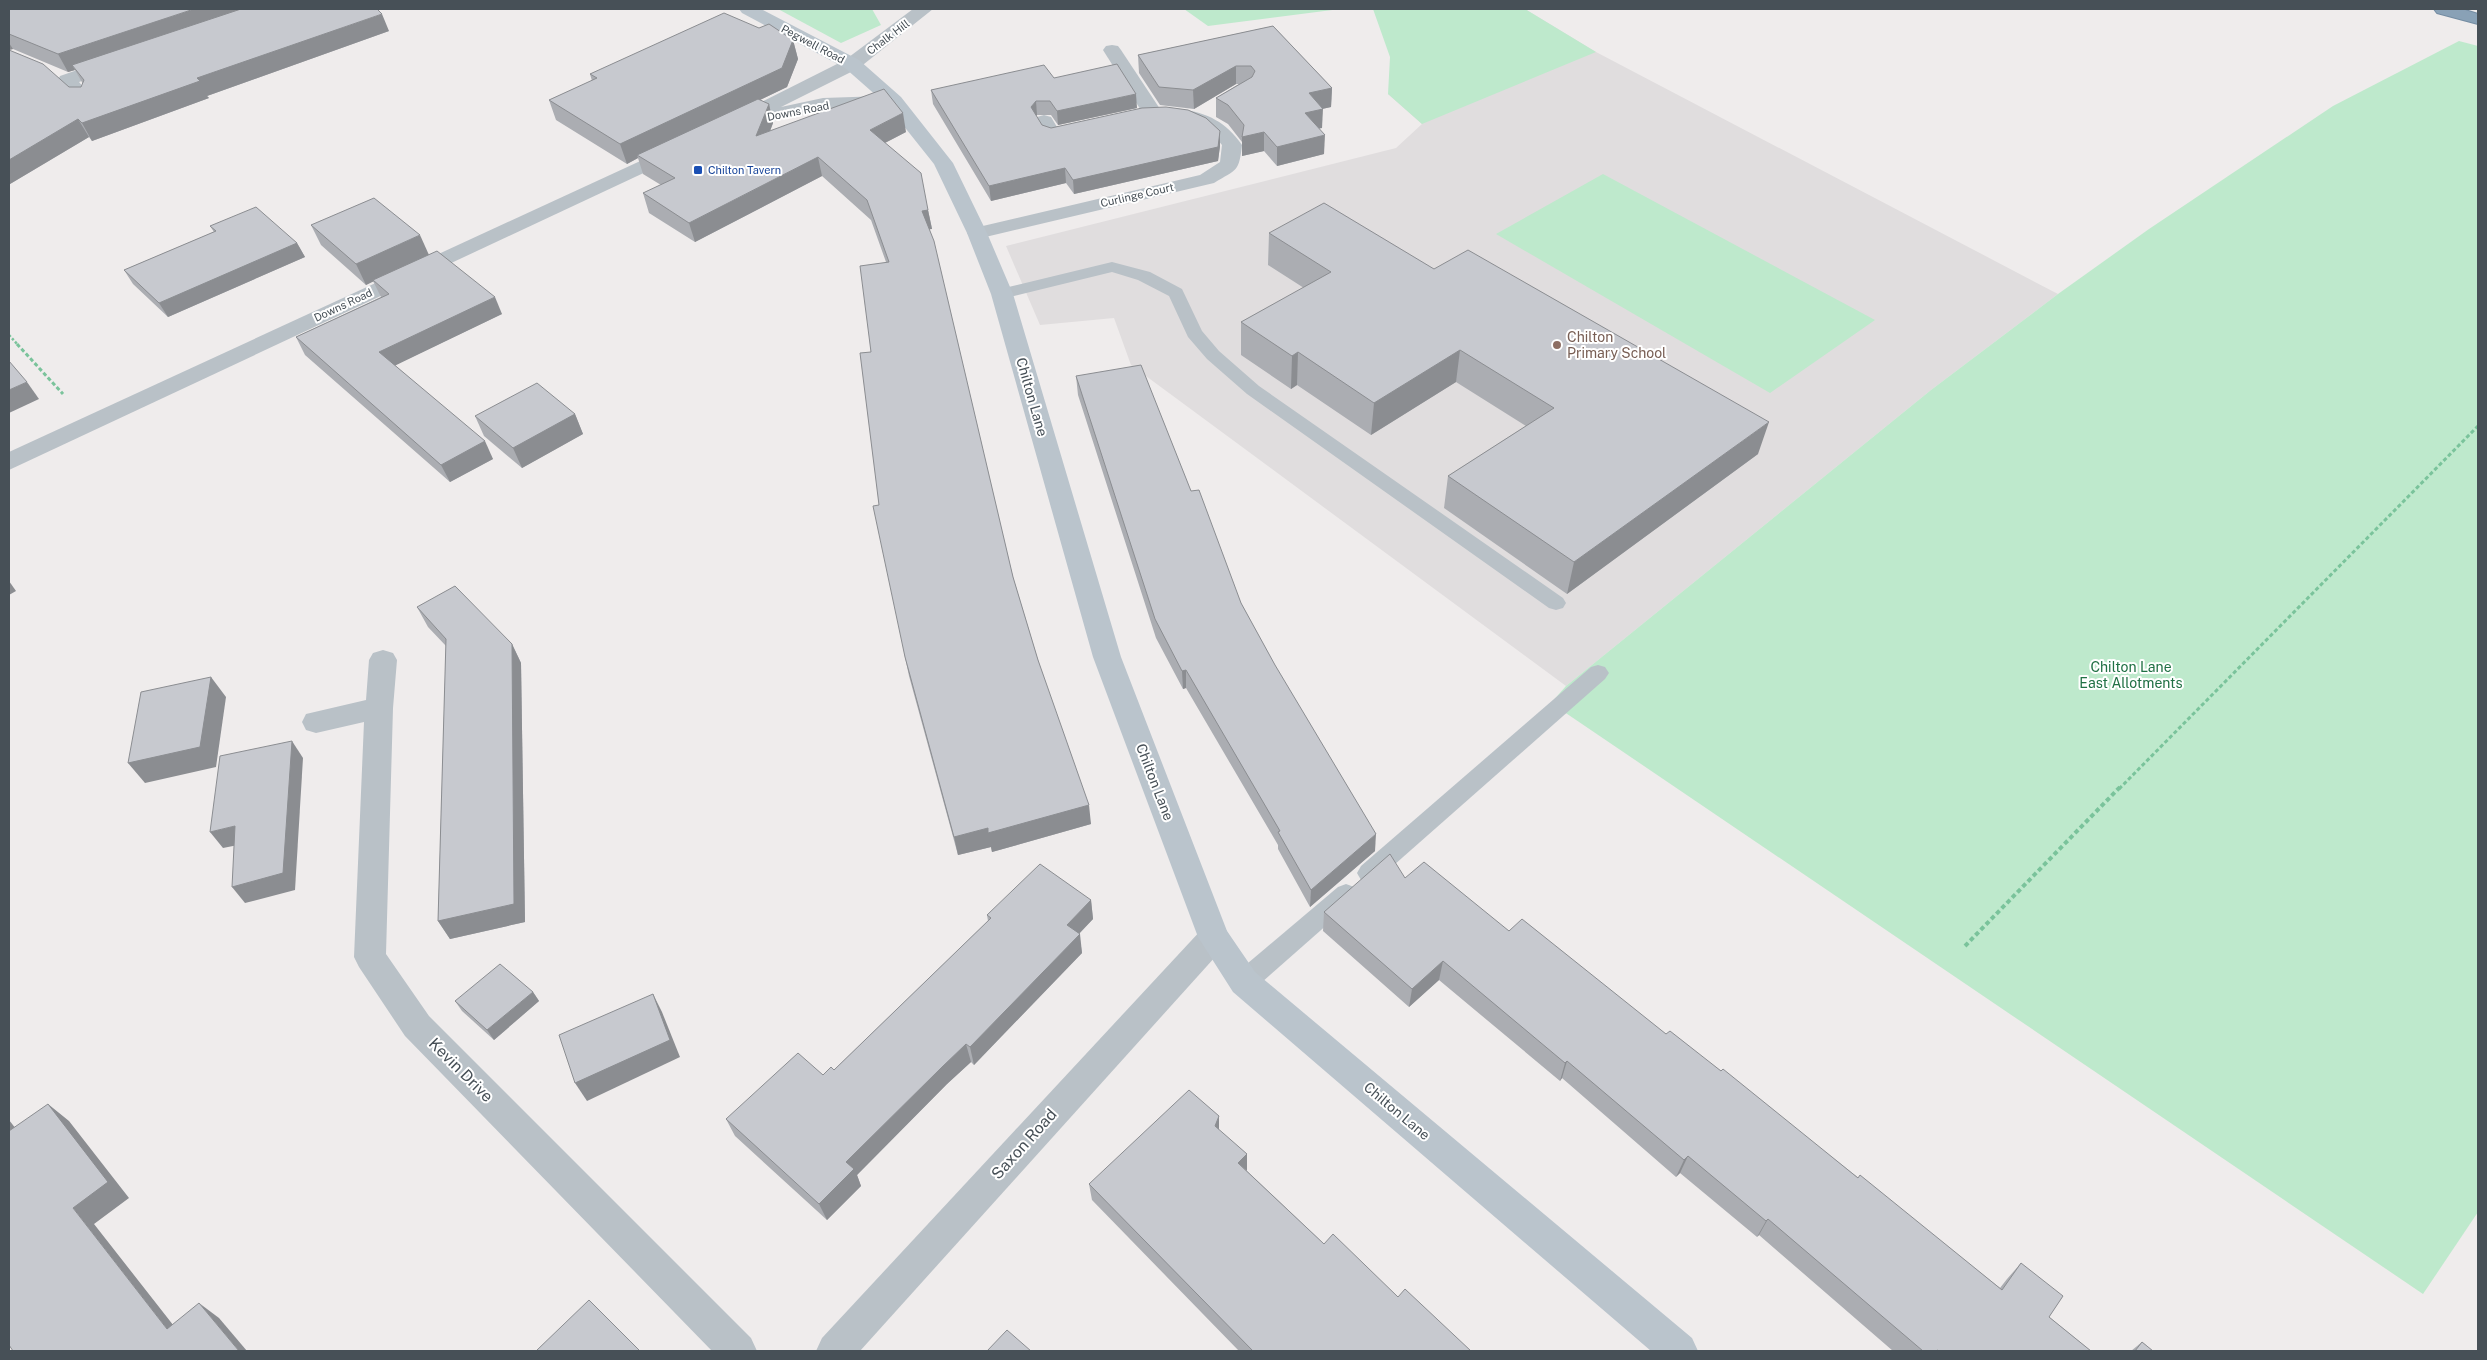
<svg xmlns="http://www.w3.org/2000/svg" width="2487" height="1360" viewBox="0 0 2487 1360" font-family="'Public Sans',sans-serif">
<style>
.education{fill:#e0ddde}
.green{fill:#bee9cc}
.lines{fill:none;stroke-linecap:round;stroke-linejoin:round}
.highway-casing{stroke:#748ca2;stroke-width:2}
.path-far2{stroke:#7ac39b;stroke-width:2.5;stroke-dasharray:2.5 2;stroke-linecap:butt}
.path-far1{stroke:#7ac39b;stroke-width:3;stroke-dasharray:4 2.5;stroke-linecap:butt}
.path{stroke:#7ac39b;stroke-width:4;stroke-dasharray:4.5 3;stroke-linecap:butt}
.lane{fill:#b9c1c7;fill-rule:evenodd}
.street{fill:#b9c1c7;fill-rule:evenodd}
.secondary{fill:#bac4cc;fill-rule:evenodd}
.highway{fill:#89a1b6;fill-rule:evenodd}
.wall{fill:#abadb2;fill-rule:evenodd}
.shaded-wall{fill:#8b8d91}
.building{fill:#c7c9cf;stroke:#8b8d91}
.transit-dot{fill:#1a4fb4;stroke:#fff;stroke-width:2}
.education-dot{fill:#8d6e63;stroke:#fff;stroke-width:2}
.labels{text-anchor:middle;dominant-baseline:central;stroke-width:4;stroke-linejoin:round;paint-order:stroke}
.far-street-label{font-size:11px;fill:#475057;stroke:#fff}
.far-transit-label{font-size:11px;fill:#164399;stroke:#fff;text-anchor:start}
.education-label{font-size:14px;fill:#785e54;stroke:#fff;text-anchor:start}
.street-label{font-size:14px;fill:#475057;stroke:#fff}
.park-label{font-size:14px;fill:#207044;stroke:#fff}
.near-street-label{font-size:16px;fill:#475057;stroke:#fff}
</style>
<rect width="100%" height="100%" fill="#efecec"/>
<polygon class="education" points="1525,9 1596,52 2058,294 1931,390 1566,686 1131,365 1114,318 1040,325 1006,246 1396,148 1422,124 1388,94"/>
<g class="green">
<polygon points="778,9 872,9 881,25 841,43"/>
<polygon points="1184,9 1340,9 1208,26"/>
<polygon points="1373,9 1525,9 1596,52 1422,124 1388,94 1390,57"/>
<polygon points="2459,41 2478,46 2478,1212 2423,1294 1551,703 1566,686 1931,390 2058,294 2149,229 2333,106"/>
<polygon points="1603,174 1875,320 1770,393 1496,234"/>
</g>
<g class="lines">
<g class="highway-casing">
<polygon id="highway" points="2434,9 2462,9 2478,14 2478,24 2437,13"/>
</g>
<polyline class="path-far2" points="9,335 18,345"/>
<g class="path-far1">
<polyline points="17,344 63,394"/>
<polyline points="2119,789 2478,426"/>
</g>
<polyline class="path" points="1965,946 2120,787"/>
<g class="lane">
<polygon points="1112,262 1150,272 1182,289 1202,331 1219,351 1259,386 1563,598 1566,603 1563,608 1556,610 1549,608 1247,394 1207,359 1188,337 1169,296 1138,280 1112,272 1002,299 996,298 994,294 996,290"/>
<polygon points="1598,665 1605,667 1609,673 1605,679 1377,880 1369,883 1361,880 1357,873 1361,866 1591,667"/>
<polygon points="1346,884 1354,887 1358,894 1354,901 1253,990 1244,993 1235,990 1232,982 1235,974 1338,887"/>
</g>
<g class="street">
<polygon points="913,9 933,9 859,68 781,107 823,98 883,96 890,98 893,102 890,106 823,110 772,121 763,116 742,127 728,127 725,123 728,119 845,60"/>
<polygon points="1112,45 1118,46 1121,50 1162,112 1159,116 1145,116 1142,112 1103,50 1106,46"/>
<polygon points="112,58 119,60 121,64 119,68 79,82 93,99 91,103 77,103 58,80 60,76"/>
<path d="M1180,109C1208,113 1226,122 1242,145C1239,172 1237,169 1214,183L977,239L970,237L967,233L970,229L1200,175L1220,162L1222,145C1208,127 1194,124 1173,119L1170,115L1173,111Z"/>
<path d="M1044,115L1051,117L1057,127L1079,122L1086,124L1089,128L1086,132C1073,135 1058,141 1045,138L1034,121L1037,117Z"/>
<polygon points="675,145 682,147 685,151 682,155 9,470 9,452"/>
<polygon points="383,650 393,653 397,660 393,708 386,954 429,1016 751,1338 757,1351 712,1351 405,1036 359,967 354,957 364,722 316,733 306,730 302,722 306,714 366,700 369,660 373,653"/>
<polygon points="1214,924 1225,928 1230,937 1225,946 860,1351 816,1351 822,1338 1203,928"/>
</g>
<polygon class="secondary" points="739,9 761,9 859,60 901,97 953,163 987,233 1013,294 1121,657 1227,931 1255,972 1692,1338 1698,1351 1651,1351 1233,992 1198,937 1093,657 991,294 967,233 934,164 887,105 845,68 742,13"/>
<use href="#highway" class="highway"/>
</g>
<g class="wall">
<path d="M9,9L389,31L207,96L209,98L92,141L89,137L10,184H9ZM13,49L68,72L75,70L83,84L81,87H69L9,50Z"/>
<polygon points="1273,26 1332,88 1331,107 1322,109 1322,128 1319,128 1324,154 1277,166 1264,151 1242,156 1242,142 1228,124 1216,117 1216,98 1239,84 1236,84 1194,109 1160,105 1139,73 1138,55"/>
<polygon points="759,28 793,40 798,59 787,87 760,100 769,104 773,123 770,131 906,132 885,143 928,210 932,229 929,229 1013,577 1038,660 1091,824 992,852 991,847 958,855 909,676 905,657 879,505 871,352 886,262 871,220 822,176 695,242 649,213 643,193 661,185 643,174 638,158 627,164 556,120 549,100 592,81 590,74"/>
<polygon points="1054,78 1137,108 1058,125 1051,115 1037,115 1036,116 1042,125 1051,128 1220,131 1220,146 1218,161 1074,194 1066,183 991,201 933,104 931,90"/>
<polygon points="311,225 428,255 502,314 395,365 493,459 450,482 305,355 296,337 381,297 373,281 366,285 321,245"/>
<polygon points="210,226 297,243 305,257 168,317 133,284 124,270 214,232"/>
<polygon points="1269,233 1434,269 1758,454 1567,594 1444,508 1448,476 1526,426 1456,382 1371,435 1297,385 1291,389 1241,355 1241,322 1304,288 1268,265"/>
<polygon points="1076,376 1191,491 1241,603 1375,851 1310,907 1278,849 1278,845 1186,688 1183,689 1156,638 1078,395"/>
<polygon points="575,414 583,434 522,468 484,436 475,416"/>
<polygon points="417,607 512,644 521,663 525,922 450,939 438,921 446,646 428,627"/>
<polygon points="1405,878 1509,931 1666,1034 1721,1071 2000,1288 2007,1279 2021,1263 2049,1317 2091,1351 1893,1351 1759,1235 1757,1237 1680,1173 1676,1177 1562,1078 1560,1081 1439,980 1409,1007 1323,931 1324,912"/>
<polygon points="1091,900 1093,919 1079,934 1082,953 974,1065 971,1062 947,1084 857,1175 861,1186 827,1220 735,1136 726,1119 834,1070 988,921 987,915"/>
<polygon points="533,992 539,1001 494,1040 462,1011 455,1001"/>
<polygon points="1219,1116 1219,1130 1247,1171 1324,1244 1398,1297 1471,1351 1239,1351 1092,1200 1089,1184"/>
<polygon points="2142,1342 2153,1351 2131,1351"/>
</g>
<g class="shaded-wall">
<polygon points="194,9 254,9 72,65 75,70 68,72 58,54"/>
<polygon points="382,14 389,31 207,96 209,98 92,141 82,123 197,78"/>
<polygon points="793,40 798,59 787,87 641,157 637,155 638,158 627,164 620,144"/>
<polygon points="9,43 13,49 9,50"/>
<polygon points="1236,66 1236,84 1194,109 1193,90"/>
<polygon points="1332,88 1331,107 1308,112 1309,93"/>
<polygon points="1136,94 1137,108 1058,125 1057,111"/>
<polygon points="1036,101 1037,115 1032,121 1031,107"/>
<polygon points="769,104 773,123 761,155 756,136"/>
<polygon points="1323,109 1322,128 1305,132 1305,113"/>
<polygon points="903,113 906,132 873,149 870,130"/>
<polygon points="78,119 89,137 10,184 9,182 9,160"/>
<polygon points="1220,131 1220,146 1218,161 1074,194 1073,180"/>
<polygon points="1264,132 1264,151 1242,156 1242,137"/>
<polygon points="1325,135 1324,154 1277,166 1277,147"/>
<polygon points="818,157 822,176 695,242 689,223"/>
<polygon points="1065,168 1066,183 991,201 989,186"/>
<polygon points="928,210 932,229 925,230 922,211"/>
<polygon points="420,235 429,255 366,285 356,264"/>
<polygon points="297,243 305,257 168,317 159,303"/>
<polygon points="495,297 502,314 388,369 379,352"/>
<polygon points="1460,350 1456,382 1371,435 1374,403"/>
<polygon points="1298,352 1297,385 1291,389 1292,356"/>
<polygon points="27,382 39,399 9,413 9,390"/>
<polygon points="575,414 583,434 522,468 513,448"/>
<polygon points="1769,422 1758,454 1567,594 1574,562"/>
<polygon points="485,441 493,459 450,482 441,465"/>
<polygon points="9,581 16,591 9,595"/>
<polygon points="512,644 521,663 525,922 450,939 438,921"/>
<polygon points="1186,670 1186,688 1183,689 1182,671"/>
<polygon points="211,677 226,697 216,767 145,783 128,763"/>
<polygon points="292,741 303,758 295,890 245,903 232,887"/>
<polygon points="1089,805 1091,824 992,852 991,847 958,855 954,837 988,828"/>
<polygon points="235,826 248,843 223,848 210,832"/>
<polygon points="1376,834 1375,851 1310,907 1311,890"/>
<polygon points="1091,900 1093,919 1070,943 1067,925"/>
<polygon points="1080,934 1082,953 974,1065 970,1047"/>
<polygon points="1443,961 1439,980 1409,1007 1412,989"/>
<polygon points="533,992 539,1001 494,1040 487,1030"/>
<polygon points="653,994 662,1012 680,1057 587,1101 575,1083"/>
<polygon points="966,1044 971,1062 947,1084 857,1175 861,1186 827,1220 819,1204 846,1162 942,1067"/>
<polygon points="1567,1061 1562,1078 1560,1081 1565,1063"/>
<polygon points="48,1104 69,1121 129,1198 94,1224 188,1344 167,1329 73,1208"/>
<polygon points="1219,1116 1219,1133 1215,1126"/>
<polygon points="9,1120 31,1148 9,1131"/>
<polygon points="1247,1154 1247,1171 1238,1163"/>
<polygon points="1688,1156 1680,1173 1676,1177 1684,1160"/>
<polygon points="1768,1219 1759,1235 1757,1237 1766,1221"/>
<polygon points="199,1303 219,1318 247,1351 239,1351"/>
</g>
<g class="building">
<polygon points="9,9 194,9 58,54 9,34"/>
<polygon points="241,9 377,9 382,14 197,78 200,81 82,123 78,119 9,160 9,50 43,64 69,87 81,87 84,80 72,65"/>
<polygon points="724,13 759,28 769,24 793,40 782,68 620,144 549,100 597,78 590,74"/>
<polygon points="1273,26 1332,88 1309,93 1323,109 1305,113 1325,135 1277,147 1264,132 1242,137 1244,125 1228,105 1216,98 1252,77 1255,71 1251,66 1236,66 1193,90 1159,87 1138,55"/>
<polygon points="1117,64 1136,94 1057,111 1050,101 1036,101 1031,107 1042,125 1051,128 1142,108 1166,107 1188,110 1206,118 1220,131 1218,147 1073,180 1065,168 989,186 931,90 1044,65 1054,78"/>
<polygon points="884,89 903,113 870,130 921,173 928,210 922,211 934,241 1013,577 1038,660 1089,805 988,833 988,828 954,837 905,657 873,506 879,505 860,353 871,352 860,266 889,262 867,200 818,157 689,223 643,193 675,178 637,155 758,99 769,104 756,136"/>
<polygon points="374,198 420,235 356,264 311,225"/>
<polygon points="1324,203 1434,269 1468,250 1769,422 1574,562 1448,476 1554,408 1460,350 1374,403 1298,352 1292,356 1241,322 1331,272 1269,233"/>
<polygon points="256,207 297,243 159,303 124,270 216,231 210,226"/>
<polygon points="437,251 495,297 379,352 485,441 441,465 296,337 389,294 373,280"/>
<polygon points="9,361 27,382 9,390"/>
<polygon points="1141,365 1191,491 1199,490 1241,603 1275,665 1376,834 1311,890 1278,832 1280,831 1186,670 1182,671 1155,619 1076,376"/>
<polygon points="537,383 575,414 513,448 475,416"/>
<polygon points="455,586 512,644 514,904 438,921 446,639 417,607"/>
<polygon points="211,677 200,747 128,763 141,692"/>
<polygon points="292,741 283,873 232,887 235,826 210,832 220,756"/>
<polygon points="1390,854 1405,878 1424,862 1509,931 1522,919 1666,1034 1670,1031 1721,1071 1723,1069 1858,1178 1860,1175 2002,1290 2021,1263 2063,1296 2049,1317 2091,1351 1939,1351 1937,1350 1936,1351 1923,1351 1768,1219 1766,1221 1688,1156 1684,1160 1567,1061 1565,1063 1443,961 1412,989 1324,912"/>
<polygon points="1040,864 1091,900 1067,925 1080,934 970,1047 966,1044 942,1067 846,1162 854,1169 819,1204 726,1119 798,1053 823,1075 831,1067 834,1070 991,918 987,915"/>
<polygon points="500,964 533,992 487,1030 455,1001"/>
<polygon points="653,994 670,1040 575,1083 559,1035"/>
<polygon points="1189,1090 1219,1116 1215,1126 1247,1154 1238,1163 1324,1244 1333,1234 1398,1297 1405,1289 1471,1351 1253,1351 1089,1184"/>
<polygon points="48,1104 108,1182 73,1208 167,1329 199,1303 239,1351 13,1351 9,1345 9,1131"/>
<polygon points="589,1300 640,1351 536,1351"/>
<polygon points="1007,1330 1031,1351 987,1351"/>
<polygon points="2142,1342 2153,1351 2135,1351"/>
</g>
<rect class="transit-dot" x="693" y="165" width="10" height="10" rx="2.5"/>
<circle class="education-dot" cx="1557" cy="345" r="5"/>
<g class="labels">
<g class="far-street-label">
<text transform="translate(888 37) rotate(-37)">Chalk Hill</text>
<text transform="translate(813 44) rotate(28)">Pegwell Road</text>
<text transform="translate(798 111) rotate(-11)">Downs Road</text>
<text transform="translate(1137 195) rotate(-13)">Curlinge Court</text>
<text transform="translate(343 305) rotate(-25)">Downs Road</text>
</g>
<g class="far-transit-label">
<text x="708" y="170">Chilton Tavern</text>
</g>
<g class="education-label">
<text x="1567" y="337">Chilton<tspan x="1567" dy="16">Primary School</tspan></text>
</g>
<g class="street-label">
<text transform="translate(1032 397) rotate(74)">Chilton Lane</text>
<text transform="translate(1155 782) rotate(69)">Chilton Lane</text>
<text transform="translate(1397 1111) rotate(40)">Chilton Lane</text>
</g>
<g class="park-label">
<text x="2131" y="667">Chilton Lane<tspan x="2131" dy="16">East Allotments</tspan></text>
</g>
<g class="near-street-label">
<text transform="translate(461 1070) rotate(45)">Kevin Drive</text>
<text transform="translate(1024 1144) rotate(-48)">Saxon Road</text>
</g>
</g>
<rect width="2487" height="1360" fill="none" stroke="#475057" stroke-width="20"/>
</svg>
